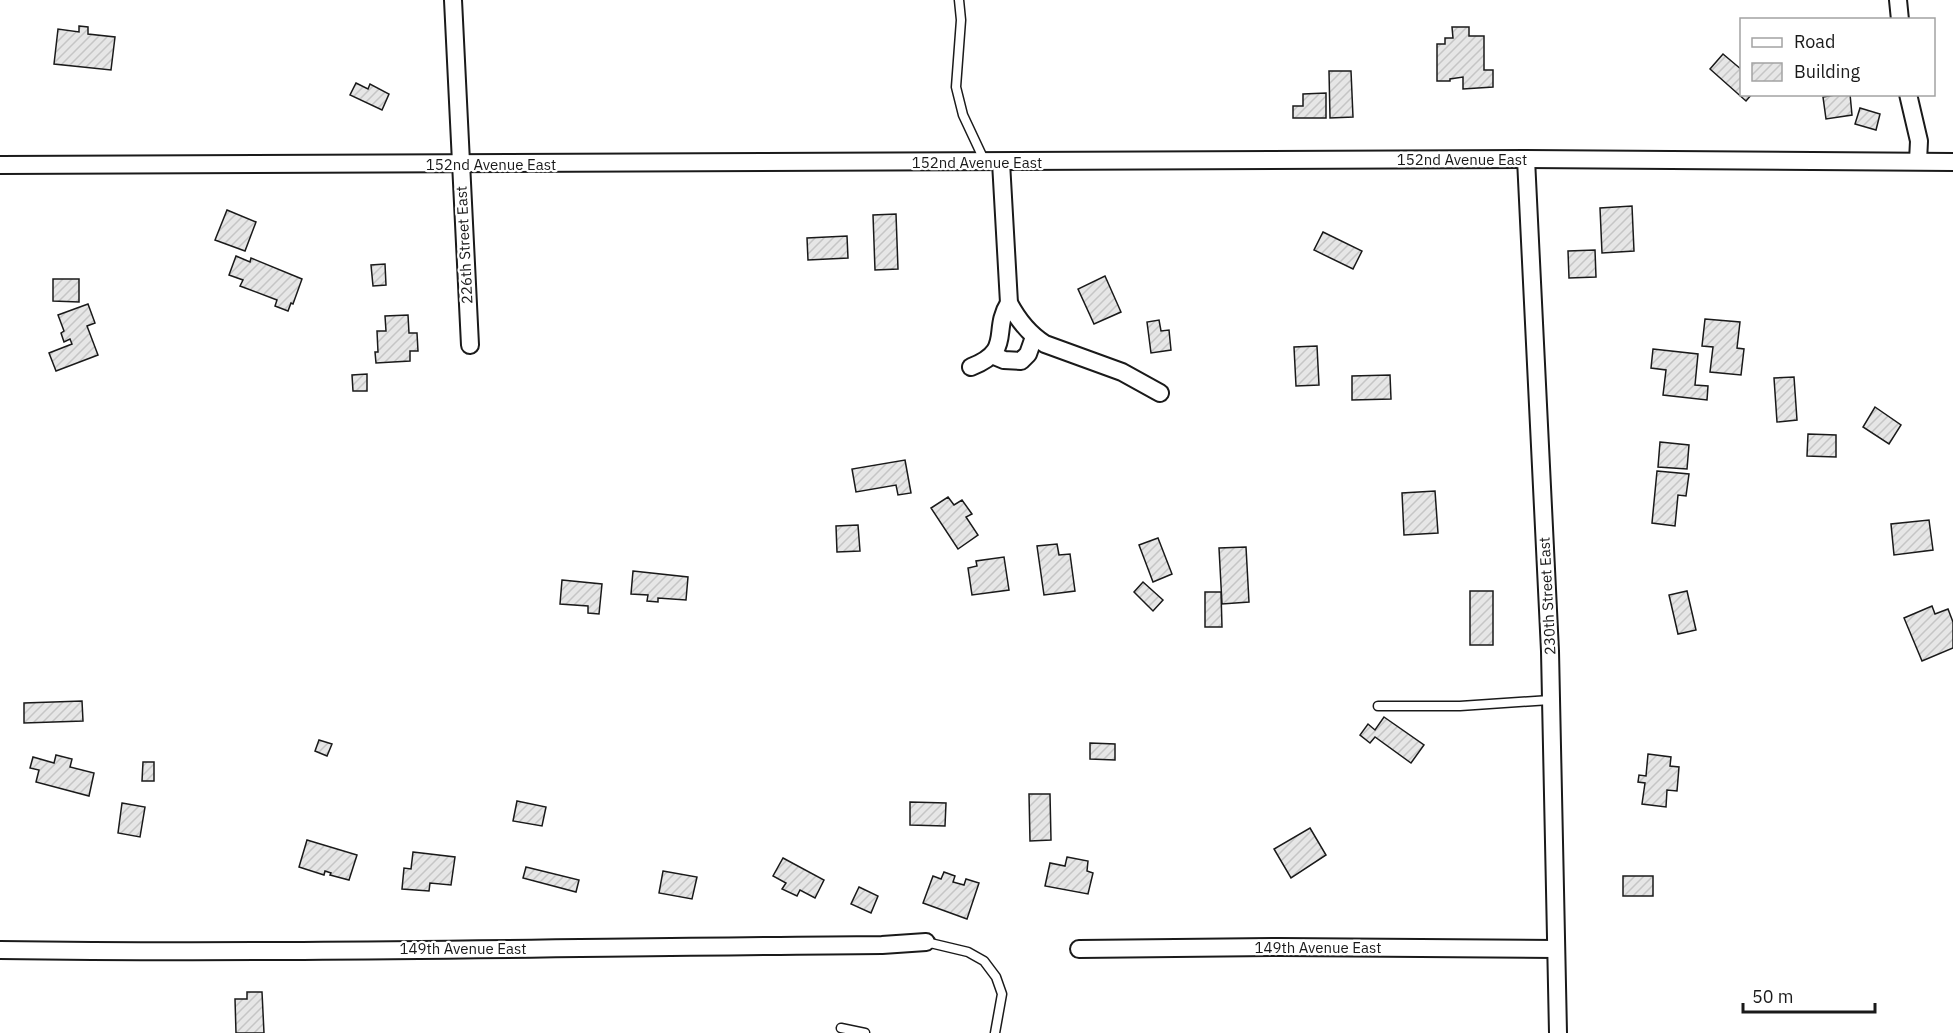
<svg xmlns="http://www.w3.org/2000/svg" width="1953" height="1033" viewBox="0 0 1953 1033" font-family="'IBM Plex Sans',sans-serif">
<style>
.building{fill:url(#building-hatch);stroke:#1a1a1a;stroke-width:1.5}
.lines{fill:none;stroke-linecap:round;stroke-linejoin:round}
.service-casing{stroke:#1a1a1a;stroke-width:11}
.minor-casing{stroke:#1a1a1a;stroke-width:20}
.service{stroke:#fff;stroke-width:8}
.minor{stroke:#fff;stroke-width:16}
.labels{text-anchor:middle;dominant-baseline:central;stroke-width:4.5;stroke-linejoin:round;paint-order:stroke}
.street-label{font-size:15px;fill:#1a1a1a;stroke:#fff}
</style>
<defs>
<pattern id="building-hatch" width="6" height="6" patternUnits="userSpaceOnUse" patternTransform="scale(1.5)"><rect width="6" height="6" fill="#e6e6e6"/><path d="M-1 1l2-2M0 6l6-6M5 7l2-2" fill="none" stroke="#c5c5c5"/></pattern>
</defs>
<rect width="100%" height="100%" fill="#fff"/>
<g class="building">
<polygon points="79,26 88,27 88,34 115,37 111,70 54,64 58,29 79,32"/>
<polygon points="1452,27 1469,27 1469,36 1484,36 1484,70 1493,70 1493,87 1463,89 1463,77 1450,79 1450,81 1437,81 1437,44 1445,44 1445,38 1453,38"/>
<polygon points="1723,54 1742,70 1742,94 1752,94 1746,101 1710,69"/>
<polygon points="1329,71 1351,71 1353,117 1330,118"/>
<polygon points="356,83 368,89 370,84 389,94 382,110 350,95"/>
<polygon points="1326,93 1326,118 1293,118 1293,106 1303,106 1303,94"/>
<polygon points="1841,94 1850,94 1852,115 1826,119 1823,97"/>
<polygon points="1860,108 1880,114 1876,130 1855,124"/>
<polygon points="1632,206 1634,251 1602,253 1600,208"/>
<polygon points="227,210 256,222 245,251 215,240"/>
<polygon points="896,214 898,269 875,270 873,215"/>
<polygon points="1323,232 1362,251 1353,269 1314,250"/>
<polygon points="847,236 848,258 808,260 807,238"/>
<polygon points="1595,250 1596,277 1569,278 1568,251"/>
<polygon points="236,256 250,262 251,258 302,279 293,304 291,303 288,311 275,306 277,300 240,286 243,280 229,275"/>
<polygon points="385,264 386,285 373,286 371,265"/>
<polygon points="1105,276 1121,312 1094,324 1078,289"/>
<polygon points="53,279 79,279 79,302 53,301"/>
<polygon points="88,304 95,323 87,326 98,355 56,371 49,353 72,344 70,339 64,342 61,333 64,331 58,315"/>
<polygon points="408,315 409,333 417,333 418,351 410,351 410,361 376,363 375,352 378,352 377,331 386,331 385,316"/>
<polygon points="1705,319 1740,322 1737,348 1744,349 1741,375 1710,372 1713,347 1702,346"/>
<polygon points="1159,320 1161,331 1169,330 1171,350 1151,353 1147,322"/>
<polygon points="1317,346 1319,385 1296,386 1294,347"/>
<polygon points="1653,349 1698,354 1695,385 1708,386 1707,400 1663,395 1666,370 1651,368"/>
<polygon points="367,374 367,391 353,391 352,375"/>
<polygon points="1390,375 1391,399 1352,400 1352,376"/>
<polygon points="1794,377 1797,420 1777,422 1774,378"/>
<polygon points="1875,407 1901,425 1889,444 1863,427"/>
<polygon points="1808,434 1836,435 1836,457 1807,456"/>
<polygon points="1660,442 1689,445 1687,469 1658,467"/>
<polygon points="905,460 911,493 898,495 896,485 856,492 852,469"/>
<polygon points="1657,471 1689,474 1686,496 1678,495 1675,526 1652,523"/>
<polygon points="1435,491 1438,533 1404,535 1402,493"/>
<polygon points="948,497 954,505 962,500 972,514 966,517 978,535 958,549 931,508"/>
<polygon points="1929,520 1933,550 1894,555 1891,524"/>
<polygon points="858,525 860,551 837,552 836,526"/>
<polygon points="1158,538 1172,574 1153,582 1139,545"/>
<polygon points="1057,544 1059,555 1070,554 1075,591 1044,595 1037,546"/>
<polygon points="1246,547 1249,602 1222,604 1219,548"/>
<polygon points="1004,557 1009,590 972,595 968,568 977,566 976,561"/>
<polygon points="633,571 688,577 686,600 658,598 658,602 647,601 648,595 631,594"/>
<polygon points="562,580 602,584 599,614 588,613 588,606 560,604"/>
<polygon points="1143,582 1163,600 1153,611 1134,592"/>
<rect x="1470" y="591" width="23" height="54"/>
<polygon points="1687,591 1696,630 1678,634 1669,595"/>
<polygon points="1205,592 1221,592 1222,627 1205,627"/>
<polygon points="1932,606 1935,614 1948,609 1953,622 1953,648 1922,661 1904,618"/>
<polygon points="82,701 83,721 24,723 24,703"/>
<polygon points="1384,717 1424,745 1411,763 1375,737 1370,743 1360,735 1368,724 1375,730"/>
<polygon points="319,740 332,744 327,756 315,751"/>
<polygon points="1090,743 1115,744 1115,760 1090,759"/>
<polygon points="1648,754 1671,757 1670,766 1679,767 1677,791 1667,790 1666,807 1642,804 1645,783 1638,782 1639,775 1646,776"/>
<polygon points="56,755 72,759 70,767 94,773 89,796 36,782 39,770 30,768 33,757 54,763"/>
<polygon points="143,762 154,762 154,781 142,781"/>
<polygon points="1029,794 1050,794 1051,840 1030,841"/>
<polygon points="517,801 546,807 542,826 513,821"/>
<polygon points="910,802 946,803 945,826 910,825"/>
<polygon points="122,803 145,807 140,837 118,833"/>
<polygon points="1310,828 1326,855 1291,878 1274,849"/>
<polygon points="307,840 357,855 349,880 330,875 331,873 325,871 324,875 299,867"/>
<polygon points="413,852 455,857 451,885 430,883 429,891 402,889 404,868 411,869"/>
<polygon points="1067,857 1088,861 1087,871 1093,873 1088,894 1045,886 1050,863 1065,866"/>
<polygon points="783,858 824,880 815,898 800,890 797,896 782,889 786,883 773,876"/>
<polygon points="526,867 579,880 576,892 523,878"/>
<polygon points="663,871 697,877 692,899 659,893"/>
<polygon points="944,872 955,876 953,882 964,885 966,879 979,883 967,919 923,903 933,876 941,879"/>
<rect x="1623" y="876" width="30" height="20"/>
<polygon points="859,887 878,896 871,913 851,904"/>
<polygon points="247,992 262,992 264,1033 236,1033 235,999 247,999"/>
</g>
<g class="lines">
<g class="service-casing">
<g id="service">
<polyline points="959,0 961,20 956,87 963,115 985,162"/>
<polyline points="1378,706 1460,706 1550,700"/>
<polyline points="926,942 968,952 984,961 996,977 1002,994 995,1033"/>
<polyline points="841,1028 865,1033"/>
</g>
</g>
<g class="minor-casing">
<g id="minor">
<polyline points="453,0 470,345"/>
<polyline points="1898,0 1900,20"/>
<polyline points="1908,94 1919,141 1918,161"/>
<polyline points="1526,159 1550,651 1558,1033"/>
<path d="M1001,162L1009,303C1018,320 1029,334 1045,344L1122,372L1160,393"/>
<polyline points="0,165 1526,159 1953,162"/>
<polyline points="992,355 1004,360 1021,361 1028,354 1034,337"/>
<path d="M971,367C1014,350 991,331 1009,303"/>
<polyline points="1079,949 1280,947 1556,949"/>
<path d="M0,950C294,954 588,947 882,945L926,942"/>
</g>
</g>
<use href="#service" class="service"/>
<use href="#minor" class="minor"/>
</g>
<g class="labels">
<g class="street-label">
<text x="1462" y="159">152nd Avenue East</text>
<text x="977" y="162">152nd Avenue East</text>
<text x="491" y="164">152nd Avenue East</text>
<text transform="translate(464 245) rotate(-93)">226th Street East</text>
<text transform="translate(1547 596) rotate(-93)">230th Street East</text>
<text x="1318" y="947">149th Avenue East</text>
<text x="463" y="948">149th Avenue East</text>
</g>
</g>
<rect x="1740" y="18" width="195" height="78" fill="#ffffff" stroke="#a3a3a3" stroke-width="1.5"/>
<rect x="1752" y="38" width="30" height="9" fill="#ffffff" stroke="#a3a3a3" stroke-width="1.5"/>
<text x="1794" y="48" font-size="18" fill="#1a1a1a">Road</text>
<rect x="1752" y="63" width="30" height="18" fill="url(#building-hatch)" stroke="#a3a3a3" stroke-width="1.5"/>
<text x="1794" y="78" font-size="18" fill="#1a1a1a">Building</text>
<path d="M1743 1003v9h132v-9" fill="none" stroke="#1a1a1a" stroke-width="3"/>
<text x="1752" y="1003" font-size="18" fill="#1a1a1a" stroke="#ffffff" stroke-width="4.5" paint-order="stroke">50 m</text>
</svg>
